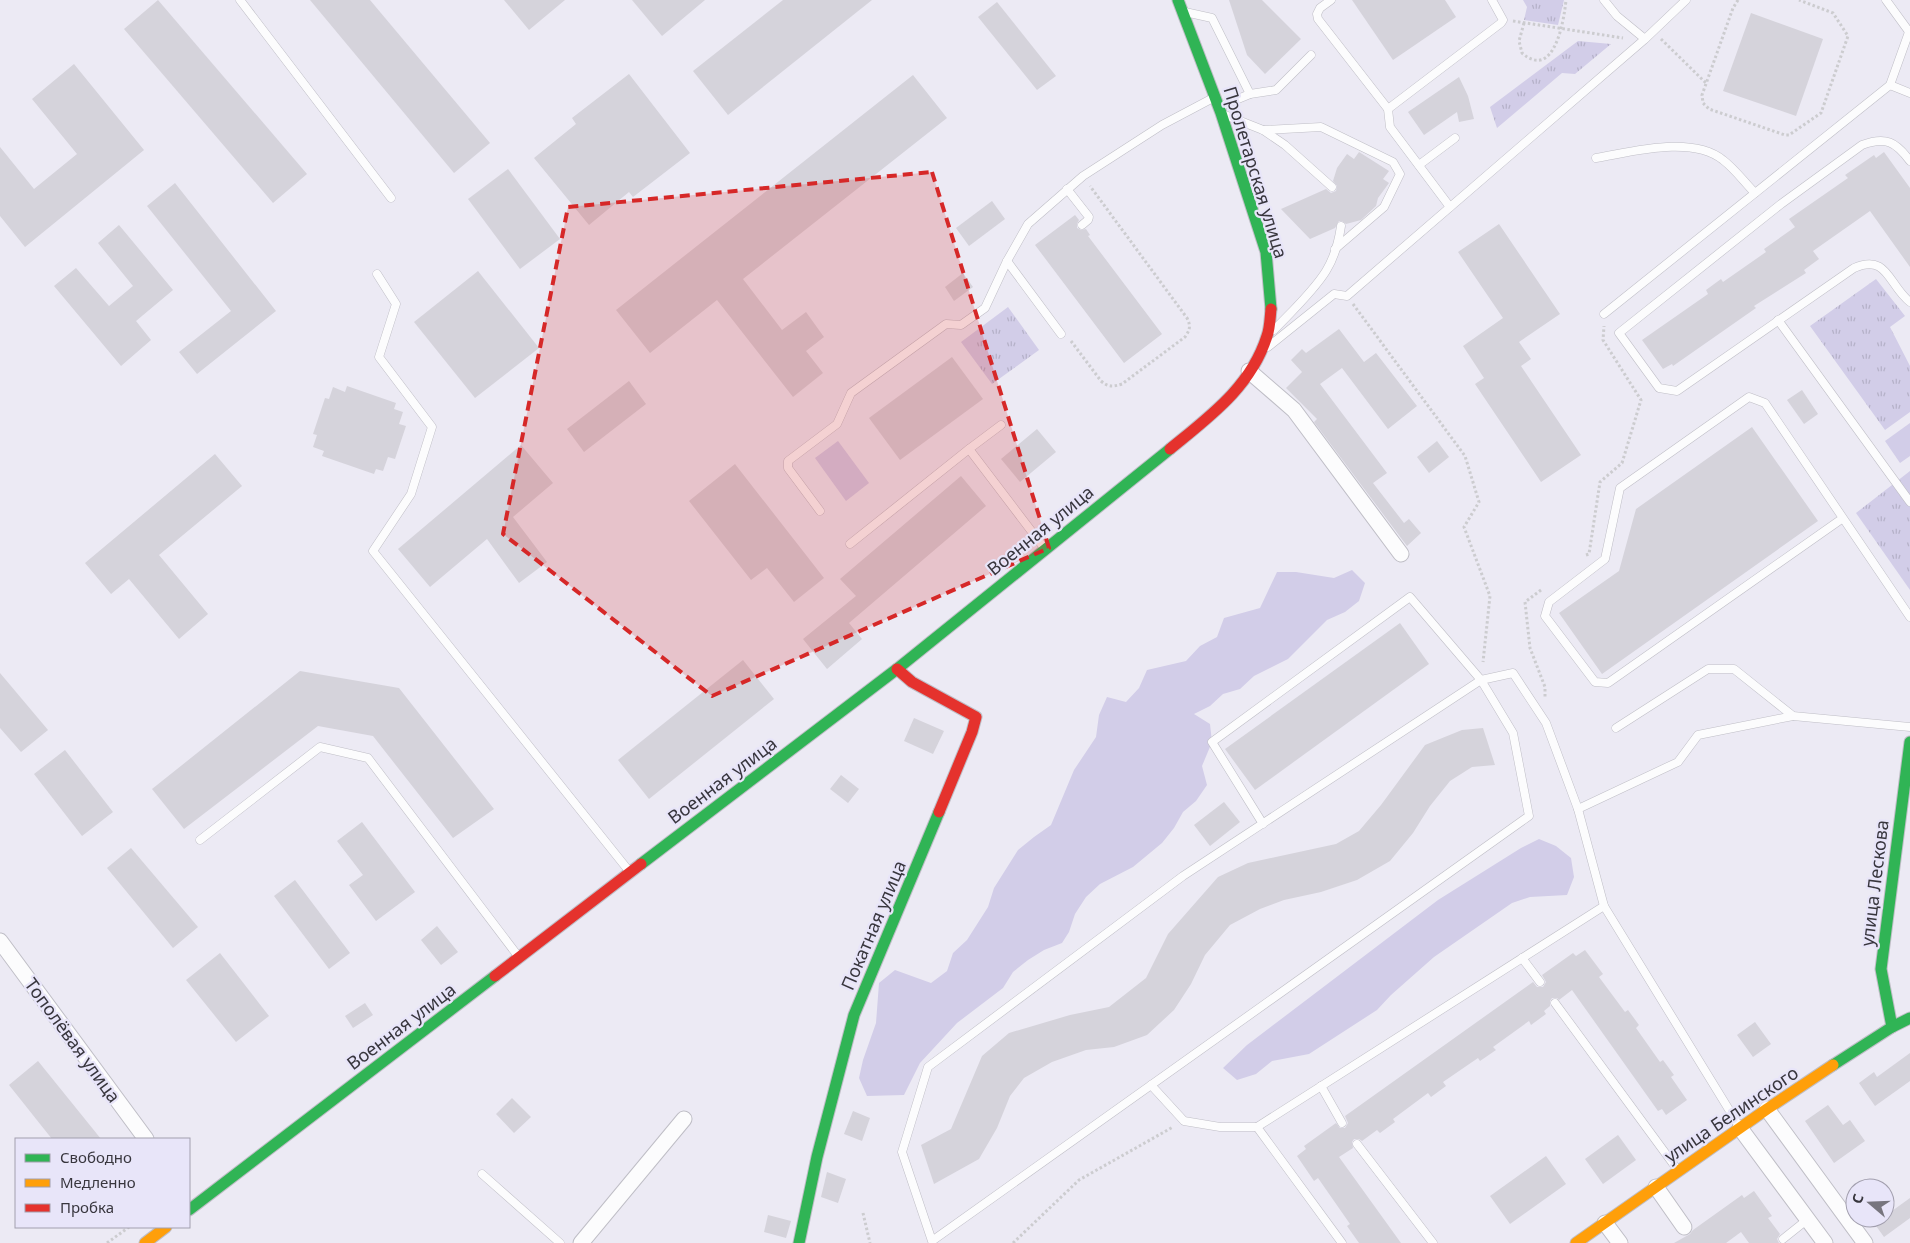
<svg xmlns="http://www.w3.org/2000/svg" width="1910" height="1243" viewBox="0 0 1910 1243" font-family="'Noto Sans',sans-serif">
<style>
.grass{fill:#d2cde8}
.park{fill:url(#park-tufts)}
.building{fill:#d5d3db}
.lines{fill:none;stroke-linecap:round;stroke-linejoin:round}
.lane-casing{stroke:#bfbec6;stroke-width:9}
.street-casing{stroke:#bfbec6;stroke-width:17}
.fast-casing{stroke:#bfbec6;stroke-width:13}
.slow-casing{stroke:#bfbec6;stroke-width:13}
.jam-casing{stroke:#bfbec6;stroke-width:13}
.path{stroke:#cccccf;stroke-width:3;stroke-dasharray:2.5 2.5;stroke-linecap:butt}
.lane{stroke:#fcfcfd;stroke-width:8}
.street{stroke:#fcfcfd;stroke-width:15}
.fast{stroke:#30b455;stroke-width:11}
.slow{stroke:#ff9f0a;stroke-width:11}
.jam{stroke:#e5322d;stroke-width:11}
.marked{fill:#d62828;fill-opacity:0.2;stroke:#d62828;stroke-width:4;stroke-dasharray:10 6;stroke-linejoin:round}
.labels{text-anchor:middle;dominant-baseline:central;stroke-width:4.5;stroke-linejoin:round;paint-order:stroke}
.street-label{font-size:18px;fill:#38363e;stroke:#e8e5f9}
</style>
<defs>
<pattern id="park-tufts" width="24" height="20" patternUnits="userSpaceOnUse" patternTransform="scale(1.25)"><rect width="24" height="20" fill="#d2cde8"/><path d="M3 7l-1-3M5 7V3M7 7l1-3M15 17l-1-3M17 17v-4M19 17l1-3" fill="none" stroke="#b5b1c8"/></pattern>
</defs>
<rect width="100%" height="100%" fill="#eceaf4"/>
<g class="grass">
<polygon points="1910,423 1910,456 1900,463 1885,441"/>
<polygon points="838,441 869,483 846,501 815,458"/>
<polygon points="1352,570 1365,583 1359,601 1345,612 1327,620 1288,659 1254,676 1240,689 1223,694 1210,706 1194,714 1210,724 1212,742 1202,766 1207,785 1196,801 1183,812 1174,828 1162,843 1133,867 1100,884 1086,897 1075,914 1069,932 1062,943 1044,950 1028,960 1013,972 1003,988 957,1023 920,1063 904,1095 867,1096 859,1078 863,1060 876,1023 879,983 895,970 931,983 947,971 953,953 967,940 988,907 994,888 1018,850 1034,837 1051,825 1074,770 1096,737 1099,715 1107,697 1126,702 1139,688 1147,670 1186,661 1200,646 1217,637 1224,618 1260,608 1277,572 1296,572 1334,578"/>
<polygon points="1539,839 1556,846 1571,858 1574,877 1567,895 1530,897 1512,903 1434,957 1391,995 1377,1010 1309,1054 1272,1061 1256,1074 1237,1080 1223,1068 1247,1045 1438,900 1521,848"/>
</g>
<g class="park">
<polygon points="1523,0 1564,0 1558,25 1524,20 1527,7"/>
<polygon points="1578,41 1611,44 1575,74 1562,73 1497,128 1490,107"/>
<polygon points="1876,279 1905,316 1890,327 1910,366 1910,412 1885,430 1810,326"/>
<polygon points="1008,307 1039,350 992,384 961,342"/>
<polygon points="1910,471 1910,590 1856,513"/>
</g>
<g class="building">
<polygon points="158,0 307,174 273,203 124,29"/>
<polygon points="310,0 370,0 490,143 454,173"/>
<polygon points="504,0 565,0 529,30"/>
<polygon points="632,0 705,0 662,36"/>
<polygon points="783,0 872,0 728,115 693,71"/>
<polygon points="1229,0 1262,0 1301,39 1265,74 1247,55"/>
<polygon points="1352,0 1445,0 1456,17 1393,60"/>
<polygon points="997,2 1056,76 1037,90 978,17"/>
<polygon points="1751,13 1823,39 1796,116 1723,91"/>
<polygon points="74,64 144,150 25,247 0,216 0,147 34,189 77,154 32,99"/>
<polygon points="629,74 690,153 633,197 629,192 589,225 534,158 576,124 572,118"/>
<polygon points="913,75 947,118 743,279 782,330 806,312 824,337 806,351 823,373 793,397 717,300 650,353 616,310"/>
<polygon points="1459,77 1468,96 1474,119 1459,122 1457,112 1424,135 1408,112"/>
<polygon points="1359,152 1389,171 1383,179 1389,183 1378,198 1376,206 1361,220 1346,224 1342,221 1339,221 1335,228 1310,239 1281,209 1326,189 1331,193 1336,191 1337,186 1333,181 1337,168 1347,154 1354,159"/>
<polygon points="1884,152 1910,188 1910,267 1870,211 1813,251 1819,259 1804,270 1806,273 1754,306 1756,308 1673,366 1672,364 1663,369 1642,340 1708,294 1706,290 1721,279 1723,282 1766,252 1764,249 1795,227 1789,219 1848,178 1845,175 1874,155 1876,158"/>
<polygon points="508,169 560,239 520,269 468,199"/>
<polygon points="175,183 276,311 197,374 179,352 231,311 147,206"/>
<polygon points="992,201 1005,219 969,246 956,228"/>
<polygon points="1075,215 1079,220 1077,224 1077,228 1081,230 1086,229 1090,235 1088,236 1162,334 1124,363 1035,245"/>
<polygon points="1499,224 1560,314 1519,342 1531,359 1521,366 1581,455 1541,482 1475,384 1484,378 1463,346 1503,318 1458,252"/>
<polygon points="119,225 173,290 136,321 151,340 121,366 54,286 76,268 109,306 133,286 98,243"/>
<polygon points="478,271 539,348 475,398 414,322"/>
<polygon points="963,273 973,287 954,301 945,287"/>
<polygon points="1339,329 1364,362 1376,353 1417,406 1388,429 1342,368 1320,384 1387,473 1373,483 1404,523 1409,519 1421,533 1407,546 1314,422 1317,419 1286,388 1302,372 1291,360 1302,349 1306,353"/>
<polygon points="952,357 983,399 900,460 869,418"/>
<polygon points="629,381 646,404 584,452 567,429"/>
<polygon points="347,386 396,403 394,409 403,412 399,424 406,426 395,459 388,457 383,471 376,469 374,474 322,456 324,451 313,447 317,435 313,434 325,398 329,399 333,387 345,392"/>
<polygon points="1802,390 1818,414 1804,424 1787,400"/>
<polygon points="1752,427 1818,521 1602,674 1559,613 1619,571 1636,509"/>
<polygon points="1037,429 1056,452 1020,482 1001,459"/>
<polygon points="1437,441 1449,457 1429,473 1417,457"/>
<polygon points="521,445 553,483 513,517 547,562 519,583 487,539 430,587 398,549"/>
<polygon points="215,454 242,486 159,555 208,614 179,639 129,579 111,594 85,563"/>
<polygon points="735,464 824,578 794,602 767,568 751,580 689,501"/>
<polygon points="961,476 986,506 849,623 862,639 827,669 803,639 856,596 840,579"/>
<polygon points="1400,623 1429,664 1255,790 1225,749"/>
<polygon points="743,660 774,699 649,799 618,760"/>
<polygon points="300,671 399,688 494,809 453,838 373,736 318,726 184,829 152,789"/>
<polygon points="0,673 48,730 21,752 0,728"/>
<polygon points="914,718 944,731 933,754 904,741"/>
<polygon points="1483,728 1495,765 1472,767 1450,781 1430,806 1413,833 1390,861 1357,880 1321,892 1284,900 1260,909 1230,925 1205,955 1191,984 1174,1010 1147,1035 1114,1047 1086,1050 1052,1062 1024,1078 1010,1096 997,1128 979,1159 934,1184 921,1145 951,1129 982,1056 1009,1033 1070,1015 1109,1007 1146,978 1168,934 1218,877 1248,863 1336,844 1359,831 1381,805 1425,745 1462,730"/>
<polygon points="65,750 113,812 82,836 34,774"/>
<polygon points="841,775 859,789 848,803 830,789"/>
<polygon points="1224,802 1240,822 1210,846 1194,825"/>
<polygon points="362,822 415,892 376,921 349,885 363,875 337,841"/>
<polygon points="131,848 198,927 173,948 107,868"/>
<polygon points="295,880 350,953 329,969 274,896"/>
<polygon points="437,926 458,952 441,965 421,940"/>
<polygon points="1585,950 1603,974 1599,977 1625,1012 1628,1010 1639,1025 1636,1028 1660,1062 1663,1060 1674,1075 1671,1077 1687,1100 1666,1115 1662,1109 1658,1111 1572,990 1559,1000 1557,998 1552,998 1550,1001 1550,1006 1544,1011 1546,1014 1531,1025 1529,1021 1493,1047 1496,1050 1480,1061 1478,1058 1443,1082 1446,1086 1431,1097 1428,1093 1393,1119 1395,1122 1380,1133 1377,1130 1362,1141 1359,1139 1354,1139 1352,1142 1353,1148 1339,1157 1401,1243 1359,1243 1347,1226 1350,1224 1318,1178 1314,1181 1297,1156 1306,1149 1304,1146 1336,1123 1340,1128 1345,1128 1348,1123 1345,1116 1533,982 1537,987 1543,987 1546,982 1542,975 1573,953 1576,956"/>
<polygon points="220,953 269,1016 236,1042 186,980"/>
<polygon points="365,1003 373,1015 353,1028 345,1016"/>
<polygon points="1755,1022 1771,1044 1753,1057 1737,1035"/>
<polygon points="1910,1053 1910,1081 1875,1106 1859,1083 1874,1072 1877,1077"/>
<polygon points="38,1061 101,1139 52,1139 9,1085"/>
<polygon points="512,1098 531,1117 514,1133 496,1114"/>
<polygon points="1828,1105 1843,1125 1850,1120 1865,1141 1834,1163 1805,1121"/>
<polygon points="853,1111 870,1118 862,1141 844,1134"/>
<polygon points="1618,1135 1636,1160 1603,1184 1585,1159"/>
<polygon points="1546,1156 1566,1184 1510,1224 1490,1196"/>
<polygon points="827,1172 846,1179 838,1203 821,1197"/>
<polygon points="1754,1191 1772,1216 1768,1218 1780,1234 1777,1239 1779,1243 1749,1243 1741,1232 1726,1243 1674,1243 1690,1234 1693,1230 1742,1195 1744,1198"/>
<polygon points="1910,1198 1910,1218 1884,1237 1874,1223 1882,1218 1885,1218 1885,1216"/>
<polygon points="768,1215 791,1221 786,1238 764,1232"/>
</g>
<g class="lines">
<g class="lane-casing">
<g id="lane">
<polyline points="240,0 391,198"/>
<polyline points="1331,0 1320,8 1317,14 1318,19 1388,109 1390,127 1450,207"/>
<polyline points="1604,0 1617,16 1645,39"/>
<polyline points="1886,0 1910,33"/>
<polyline points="1185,12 1212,18 1250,94 1221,106"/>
<polyline points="1890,85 1910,93"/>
<polyline points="1250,94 1276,90 1311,55"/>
<polyline points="1388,109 1501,23 1503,20 1492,0"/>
<polyline points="1225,115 1263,130 1285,145 1332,187"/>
<polyline points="1263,130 1321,127 1393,162 1400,174 1384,207 1335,249"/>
<path d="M1596,158C1632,152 1692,135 1723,160C1735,169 1745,183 1755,193"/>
<path d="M1910,161C1896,142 1886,136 1862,145L1781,204L1619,333L1659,388L1677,391L1854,268C1888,253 1888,285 1910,302"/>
<polyline points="1419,165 1455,138"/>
<polyline points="1067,189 1089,217 1088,220 1082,225"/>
<polyline points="1007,261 1061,334"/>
<polyline points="377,274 396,304 379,357 432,427 411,494 373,551 629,871"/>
<polyline points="1604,314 1890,85 1909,32"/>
<polyline points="1778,320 1910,502"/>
<path d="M1274,330C1291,312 1313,292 1326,271C1334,258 1339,240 1341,226"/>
<polyline points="1268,347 1334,294 1347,296 1645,39 1686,0"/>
<polyline points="1001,425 969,449 1045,549"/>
<polyline points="820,511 788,468 788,461 837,424 851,393 946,324 961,325 985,308 1007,261 1028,224 1083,176 1162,125 1213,98"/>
<polyline points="1843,518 1608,683 1595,682 1545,616 1549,602 1605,559 1620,488 1749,397 1765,403 1910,617"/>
<polyline points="850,544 969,449"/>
<polyline points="1616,728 1708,669 1734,669 1793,716 1910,727"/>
<polyline points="1578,809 1678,762 1698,735 1793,716"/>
<polyline points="1263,824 1212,742 1410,597 1481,680 1513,733 1529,816 932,1241 902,1152 928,1067 1183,876 1481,680 1513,673 1546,723 1578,809 1604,906 1739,1126"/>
<polyline points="200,840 320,747 368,758 518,956"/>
<polyline points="1522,958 1540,982"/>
<polyline points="1555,1003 1677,1169"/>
<polyline points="1151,1085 1184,1121 1220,1127 1257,1127"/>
<polyline points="1321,1086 1342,1123"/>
<polyline points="1357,1144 1433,1243"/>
<polyline points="482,1174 560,1243"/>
<polyline points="1783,1239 1808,1219"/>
<polyline points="1342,1243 1257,1127 1604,906"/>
</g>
</g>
<g class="street-casing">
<g id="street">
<polyline points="1249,371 1294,410 1401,554"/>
<polyline points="0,941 146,1139"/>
<polyline points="1767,1109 1865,1243"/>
<polyline points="1740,1128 1825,1243"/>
<polyline points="1656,1187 1684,1227"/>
<polyline points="1605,1223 1620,1243"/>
<polyline points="581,1243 684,1119"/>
</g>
</g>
<g class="fast-casing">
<g id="fast">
<polyline points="1178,0 1221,113 1266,252 1271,309"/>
<polyline points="641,864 897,669 1170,449"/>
<polyline points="1892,1027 1881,969 1910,742"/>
<polyline points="1833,1065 1892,1027 1910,1018"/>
<polyline points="189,1210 495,976"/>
<polyline points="799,1243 817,1157 854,1015 939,812"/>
</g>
</g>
<g class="slow-casing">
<g id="slow">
<polyline points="145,1243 166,1227"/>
<polyline points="1576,1243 1767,1109 1833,1065"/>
</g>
</g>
<g class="jam-casing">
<g id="jam">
<path d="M1170,449C1209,417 1251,387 1267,336C1270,328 1270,318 1271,309"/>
<polyline points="897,669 912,682 976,717 972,732 939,812"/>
<polyline points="495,976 641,864"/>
</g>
</g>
<g class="path">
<polyline points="1738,0 1733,8 1702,95 1703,103 1709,109 1785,135 1789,135 1821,113 1848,36 1833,13 1799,0"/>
<polyline points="1513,21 1623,38"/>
<path d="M1524,23L1519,41L1522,53C1554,81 1564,21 1566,0"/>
<polyline points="1661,39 1706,83"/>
<polyline points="1353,304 1465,456 1479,502 1464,527 1490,596 1483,662"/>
<path d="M1071,341L1101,381C1108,387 1113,387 1122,384L1185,337C1190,330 1191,326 1187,318L1090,186"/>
<polyline points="1586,555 1589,554 1600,482 1622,463 1641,400 1603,340 1604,326"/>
<polyline points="1541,590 1525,602 1530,648 1545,687 1545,699"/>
<polyline points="863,1213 870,1243"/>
<polyline points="107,1243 129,1227"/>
<polyline points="1013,1243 1079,1180 1173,1127"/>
</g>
<use href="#lane" class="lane"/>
<use href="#street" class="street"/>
<use href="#fast" class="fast"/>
<use href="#slow" class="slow"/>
<use href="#jam" class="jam"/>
</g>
<path class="marked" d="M932,172L1049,548L712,696L503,534L568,207Z"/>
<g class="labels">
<g class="street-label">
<text transform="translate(1256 172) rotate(73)">Пролетарская улица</text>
<text transform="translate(1040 530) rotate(-39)">Военная улица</text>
<text transform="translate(722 780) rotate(-37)">Военная улица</text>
<text transform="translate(1874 883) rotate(-83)">улица Лескова</text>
<text transform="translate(873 925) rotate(-67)">Покатная улица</text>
<text transform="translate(401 1026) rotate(-37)">Военная улица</text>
<text transform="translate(73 1040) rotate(54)">Тополёвая улица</text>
<text transform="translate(1731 1114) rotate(-34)">улица Белинского</text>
</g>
</g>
<rect x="15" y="1138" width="175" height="90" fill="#e8e5f9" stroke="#a29fae"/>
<rect x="25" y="1154" width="25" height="8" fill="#30b455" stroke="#a29fae"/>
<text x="60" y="1163" font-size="15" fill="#38363e">Свободно</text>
<rect x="25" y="1179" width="25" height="8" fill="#ff9f0a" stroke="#a29fae"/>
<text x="60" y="1188" font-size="15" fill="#38363e">Медленно</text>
<rect x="25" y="1204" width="25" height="8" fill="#e5322d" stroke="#a29fae"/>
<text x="60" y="1213" font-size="15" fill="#38363e">Пробка</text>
<g transform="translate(1870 1203) rotate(289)"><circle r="24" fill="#e8e5f9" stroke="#a29fae"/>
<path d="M0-4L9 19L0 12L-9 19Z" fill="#77757e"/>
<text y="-8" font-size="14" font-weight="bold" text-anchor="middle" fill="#38363e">С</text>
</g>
</svg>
